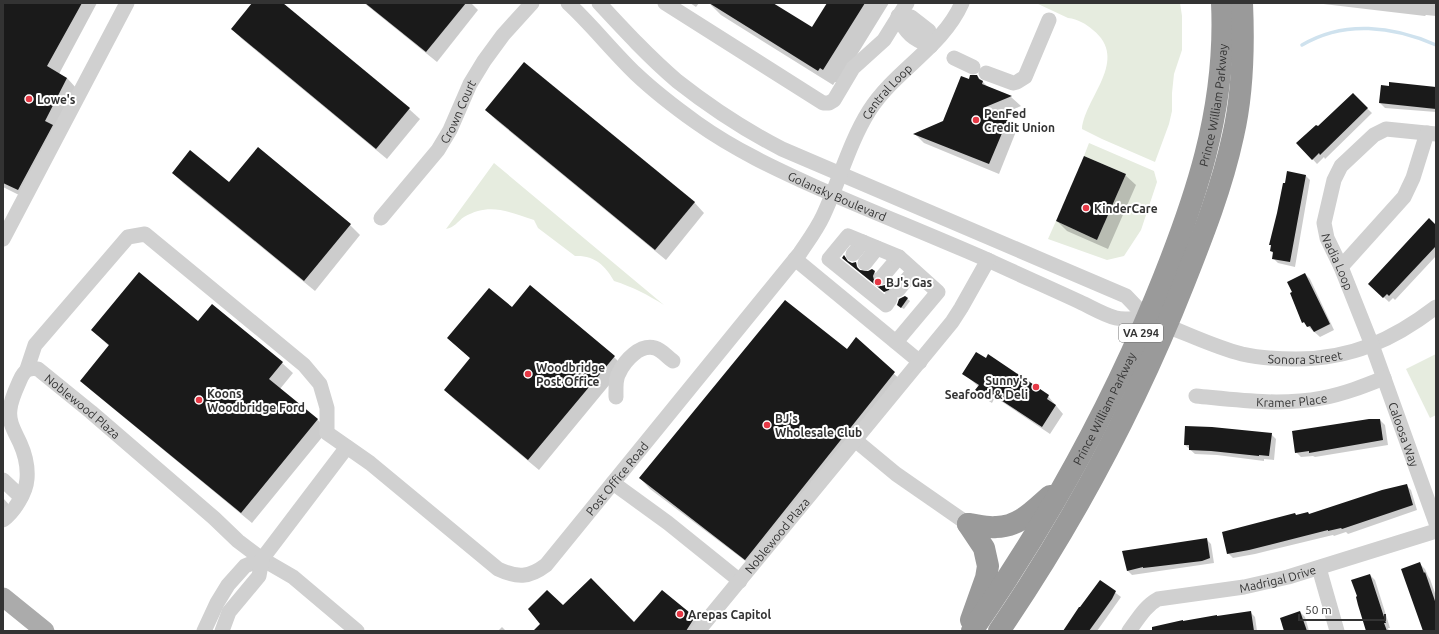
<svg xmlns="http://www.w3.org/2000/svg" width="1439" height="634" viewBox="0 0 1439 634" font-family="Ubuntu,sans-serif">
<style>
.green{fill:#e6ecdf}
.shadow{fill:#0003}
.lines{fill:none;stroke-linecap:round;stroke-linejoin:round}
.stream{stroke:#cfe2ee;stroke-width:3.5}
.building{fill:#1a1a1a}
.minor{stroke:#d0d0d0;stroke-width:15}
.major{stroke:#ababab;stroke-width:19}
.highway{stroke:#9a9a9a;stroke-width:22}
.poi-dot{fill:#e63946;stroke:#fff;stroke-width:1.5}
.labels{text-anchor:middle;dominant-baseline:central;stroke-width:4;stroke-linejoin:round;paint-order:stroke}
.shield{fill:#fff;stroke:#707070;stroke-width:1}
.shield-label{font-size:11px;font-weight:bold;fill:#333}
.street-label{font-size:12px;fill:#333;stroke:#fff}
.poi-label{font-size:12px;font-weight:bold;fill:#333;stroke:#fff;text-anchor:start}
</style>
<rect width="100%" height="100%" fill="#fff"/>
<g class="green">
<path d="M1036,3H1180L1182,16V50L1174,74L1172,93V111L1169,124L1155,162L1102,139L1082,129C1085,97 1130,60 1093,30C1086,24 1078,19 1068,18Z"/>
<polygon points="1089,143 1154,171 1157,182 1141,230 1124,256 1107,260 1048,239 1056,221 1097,240 1126,174 1084,156"/>
<path d="M494,163L664,305C648,295 633,287 614,281C605,265 594,255 575,256L538,228L534,220C508,212 490,202 464,217C458,221 454,228 446,229Z"/>
<polygon points="1436,354 1436,415 1430,418 1406,369"/>
</g>
<g class="shadow">
<polygon points="3,3 97,3 59,74 67,78 77,89 29,200 3,187"/>
<polygon points="254,3 282,3 409,109 420,119 387,159 242,39 232,29"/>
<polygon points="364,3 471,3 478,10 437,62"/>
<polygon points="690,3 699,3 696,7"/>
<polygon points="709,3 771,3 812,29 828,3 889,3 839,84 835,82 833,85 721,15"/>
<polygon points="1315,3 1436,3 1436,16 1426,15 1425,16"/>
<polygon points="977,76 988,87 1011,97 1021,106 998,116 1007,119 1017,129 999,174 924,143 915,134 944,121"/>
<polygon points="1436,88 1436,112 1385,108 1380,103"/>
<polygon points="1353,95 1372,113 1325,159 1324,157 1317,164 1298,143 1318,128"/>
<polygon points="486,110 694,202 704,213 666,260 496,120"/>
<polygon points="173,173 229,184 350,225 360,235 315,291 183,183"/>
<polygon points="1125,175 1136,185 1108,249 1067,231 1057,221"/>
<polygon points="1305,175 1310,180 1295,267 1278,263 1273,258 1274,254 1271,251 1272,246 1270,245"/>
<polygon points="1436,226 1436,256 1395,300 1393,298 1389,302 1375,289"/>
<polygon points="849,263 856,263 860,272 863,273 872,270 877,274 875,278 875,283 877,285 885,287 890,285 893,287 891,292 887,294"/>
<polygon points="1305,274 1310,279 1334,330 1320,337 1303,322 1291,293"/>
<polygon points="905,297 910,301 904,309 900,307"/>
<polygon points="212,305 282,363 293,373 280,389 317,419 328,430 252,523 92,391 81,381 109,346 92,330 198,322"/>
<polygon points="512,308 614,357 624,367 539,470 455,400 445,390 471,359 448,338"/>
<polygon points="856,339 904,383 756,569 650,489 640,478 847,351"/>
<polygon points="963,373 1048,396 1063,414 1050,434 995,397 992,403 984,398 976,390 979,387"/>
<polygon points="1380,420 1385,425 1388,445 1315,457 1313,456 1301,457 1296,452"/>
<polygon points="1271,434 1276,439 1274,460 1264,459 1264,461 1217,455 1195,454 1185,445"/>
<polygon points="1406,485 1411,490 1417,510 1348,534 1346,532 1334,536 1333,535 1255,554 1233,558 1228,553 1296,516 1310,515"/>
<polygon points="3,498 12,508 3,516"/>
<polygon points="1206,539 1211,544 1214,563 1132,575 1127,570"/>
<polygon points="1420,564 1425,569 1428,576 1430,579 1436,596 1436,631 1423,631"/>
<polygon points="1370,575 1375,580 1390,628 1388,628 1389,631 1366,631"/>
<polygon points="1100,581 1121,597 1107,617 1097,631 1064,631"/>
<polygon points="662,591 695,618 705,628 703,631 534,631 563,607 634,623"/>
<polygon points="1250,612 1255,617 1257,631 1169,631"/>
<polygon points="1300,612 1305,617 1309,631 1286,631"/>
<polygon points="502,627 506,631 498,631"/>
</g>
<g class="lines">
<path class="stream" d="M1302,45C1344,20 1393,26 1436,45"/>
</g>
<g class="building">
<polygon points="3,3 82,3 47,66 67,78 45,121 53,125 18,190 3,183"/>
<polygon points="252,3 283,3 410,108 376,149 231,29"/>
<polygon points="365,3 466,3 426,52"/>
<polygon points="709,3 773,3 812,27 827,3 865,3 823,70 820,68 818,71"/>
<polygon points="524,62 695,202 655,250 485,110"/>
<polygon points="970,75 977,75 979,79 983,81 982,84 1012,96 983,108 1008,119 989,164 913,134 943,121 961,76 969,79"/>
<polygon points="1389,82 1436,87 1436,109 1379,103 1381,85 1389,86"/>
<polygon points="1353,93 1368,108 1320,155 1319,153 1312,160 1296,143 1316,125 1318,126"/>
<polygon points="258,147 351,224 304,281 172,173 190,150 229,182"/>
<polygon points="1084,156 1126,174 1097,240 1056,221"/>
<polygon points="1287,171 1306,175 1290,262 1272,259 1273,252 1270,251 1271,245 1269,245 1277,213 1283,183 1285,183"/>
<polygon points="1429,218 1436,225 1436,246 1389,296 1387,294 1383,298 1368,284"/>
<polygon points="844,255 848,261 852,263 856,262 857,267 860,270 868,271 872,269 875,271 873,276 874,280 876,284 881,286 885,285 889,283 891,284 889,290 884,292 842,258"/>
<polygon points="139,272 198,321 212,304 283,362 269,379 318,419 241,513 80,381 109,345 91,330"/>
<polygon points="1305,273 1330,324 1314,332 1310,326 1307,327 1304,322 1302,323 1290,293 1292,292 1287,282"/>
<polygon points="530,285 615,356 528,460 444,390 470,358 447,338 489,288 512,307"/>
<polygon points="905,296 908,298 901,308 897,305 899,299"/>
<polygon points="785,300 847,349 856,337 895,372 745,560 639,478"/>
<polygon points="976,352 986,358 988,354 1049,395 1047,399 1056,405 1042,427 987,391 984,396 975,390 979,385 962,374"/>
<polygon points="1369,419 1380,419 1383,440 1309,453 1309,451 1295,453 1292,431"/>
<polygon points="1185,426 1212,427 1272,433 1269,456 1259,455 1259,456 1211,451 1189,450 1189,445 1184,445"/>
<polygon points="1407,484 1413,505 1342,529 1341,528 1328,531 1328,530 1249,550 1227,554 1222,532 1295,513 1296,515 1308,512 1309,514 1382,490"/>
<polygon points="1207,538 1210,558 1202,561 1152,567 1143,568 1143,567 1127,571 1122,551"/>
<polygon points="1420,562 1424,573 1425,572 1436,604 1436,631 1423,631 1401,569"/>
<polygon points="1370,574 1386,623 1384,623 1387,631 1366,631 1358,605 1356,597 1357,596 1351,580"/>
<polygon points="591,578 634,622 662,590 695,617 686,631 533,631 540,624 528,609 547,590 563,605"/>
<polygon points="1100,580 1116,591 1112,599 1089,631 1063,631 1079,607 1080,607"/>
<polygon points="1251,611 1254,631 1152,631 1152,627 1183,620 1183,621 1217,615 1217,616"/>
<polygon points="1300,611 1307,631 1284,631 1280,618"/>
</g>
<g class="lines">
<g class="minor">
<path id="s1" d="M568,3C592,25 612,51 636,74C655,92 676,108 697,123C735,150 776,169 818,188C875,213 933,236 990,261C1020,275 1050,288 1080,302C1091,307 1104,315 1116,318C1127,321 1139,316 1150,320C1181,330 1210,346 1242,354C1260,358 1278,359 1296,359C1351,359 1393,340 1436,307"/>
<path d="M599,3C624,30 649,57 677,81C710,107 745,130 782,149L1126,296L1147,318"/>
<polyline points="665,3 823,103 829,103 834,100 853,68 884,40 907,3"/>
<path d="M898,16L911,17L929,31L931,46C914,40 905,33 898,16Z"/>
<polyline points="954,58 973,67"/>
<polyline points="986,73 1013,83 1017,82 1025,77 1049,20"/>
<path id="s2" d="M1436,134L1386,129L1374,135L1341,166L1334,180L1324,223L1327,238L1341,267L1372,345L1436,523"/>
<path id="s3" d="M381,218L438,150L450,130L470,84L484,61L503,35L532,3"/>
<polyline points="3,239 127,3"/>
<polyline points="853,254 863,242"/>
<polyline points="795,259 920,362"/>
<polyline points="865,263 877,248"/>
<polyline points="1341,267 1404,197 1413,178 1427,133"/>
<polyline points="882,277 899,257"/>
<polyline points="898,290 914,271"/>
<polyline points="890,299 886,305 829,259 848,236 899,257 938,292 896,342"/>
<path id="s4" d="M27,369L35,345L128,237L145,234L304,365L320,384L327,408V433L370,463L498,569C517,578 529,578 546,565L800,253C808,241 817,229 823,216C839,182 849,143 869,111C895,70 942,48 962,3"/>
<path id="s5" d="M1196,396C1238,400 1280,406 1322,398C1344,394 1364,386 1384,378"/>
<path d="M616,397C616,390 615,379 619,373C625,360 640,344 655,348C662,350 667,357 673,361"/>
<polyline points="855,440 896,474 968,524"/>
<polyline points="3,480 21,497"/>
<polyline points="613,483 668,523 740,581"/>
<path id="s6" d="M3,520C14,512 26,493 27,479C28,467 25,454 20,443C15,432 8,422 10,409C11,399 16,389 20,380C24,371 28,367 38,369L91,412L214,518L238,541L262,559L293,577L357,631"/>
<polyline points="1319,568 1337,631"/>
<polyline points="204,631 217,603 228,585 245,566 262,559 347,447"/>
<polyline points="222,631 229,612 259,576 262,559"/>
<path id="s7" d="M698,631L952,322L961,308L988,260"/>
<path id="s8" d="M1129,631C1138,619 1145,606 1158,599L1244,587L1288,577L1436,531"/>
</g>
<polyline class="major" points="3,597 45,631"/>
<g class="highway">
<path d="M968,524C977,525 987,528 996,527C1019,527 1034,510 1050,496"/>
<polyline points="968,524 984,548 988,566 986,578 971,620"/>
<path id="s9" d="M972,631C1044,527 1106,417 1155,299C1195,202 1227,110 1222,3"/>
<path d="M999,631C1074,521 1135,407 1184,283C1203,235 1222,187 1233,136C1243,93 1244,48 1242,3"/>
</g>
</g>
<g class="poi-dot">
<circle cx="29" cy="99" r="4"/>
<circle cx="976" cy="120" r="4"/>
<circle cx="1086" cy="208" r="4"/>
<circle cx="878" cy="282" r="4"/>
<circle cx="528" cy="374" r="4"/>
<circle cx="1036" cy="387" r="4"/>
<circle cx="199" cy="400" r="4"/>
<circle cx="767" cy="425" r="4"/>
<circle cx="680" cy="614" r="4"/>
</g>
<g class="labels">
<rect class="shield" x="1119" y="324" width="44" height="18" rx="3"/>
<g class="shield-label">
<text x="1141" y="333">VA 294</text>
</g>
<g class="street-label">
<text stroke="none"><textPath href="#s4" startOffset="1323">Central Loop</textPath></text>
<text stroke="none"><textPath href="#s9" startOffset="583">Prince William Parkway</textPath></text>
<text stroke="none"><textPath href="#s3" startOffset="132">Crown Court</textPath></text>
<text stroke="none"><textPath href="#s1" startOffset="335">Golansky Boulevard</textPath></text>
<text stroke="none"><textPath href="#s2" startOffset="210">Nadia Loop</textPath></text>
<text stroke="none"><textPath href="#s1" startOffset="835">Sonora Street</textPath></text>
<text stroke="none"><textPath href="#s5" startOffset="96">Kramer Place</textPath></text>
<text stroke="none"><textPath href="#s6" startOffset="234">Noblewood Plaza</textPath></text>
<text stroke="none"><textPath href="#s9" startOffset="259">Prince William Parkway</textPath></text>
<text stroke="none"><textPath href="#s2" startOffset="395">Caloosa Way</textPath></text>
<text stroke="none"><textPath href="#s4" startOffset="848">Post Office Road</textPath></text>
<text stroke="none"><textPath href="#s7" startOffset="124">Noblewood Plaza</textPath></text>
<text stroke="none"><textPath href="#s8" startOffset="165">Madrigal Drive</textPath></text>
</g>
<g class="poi-label">
<text x="37" y="99">Lowe's</text>
<text x="984" y="113">PenFed<tspan x="984" dy="14">Credit Union</tspan></text>
<text x="1094" y="208">KinderCare</text>
<text x="886" y="282">BJ's Gas</text>
<text x="536" y="367">Woodbridge<tspan x="536" dy="14">Post Office</tspan></text>
<text x="1028" y="380" text-anchor="end">Sunny's<tspan x="1028" dy="14">Seafood &amp; Deli</tspan></text>
<text x="207" y="393">Koons<tspan x="207" dy="14">Woodbridge Ford</tspan></text>
<text x="775" y="418">BJ's<tspan x="775" dy="14">Wholesale Club</tspan></text>
<text x="688" y="614">Arepas Capitol</text>
</g>
</g>
<rect width="1439" height="634" fill="none" stroke="#333333" stroke-width="8"/>
<path d="M1299 614v6h86v-6" fill="none" stroke="#333333" stroke-width="2"/>
<text x="1305" y="614" font-size="12" fill="#333333" stroke="#ffffff" stroke-width="3" paint-order="stroke">50 m</text>
</svg>
